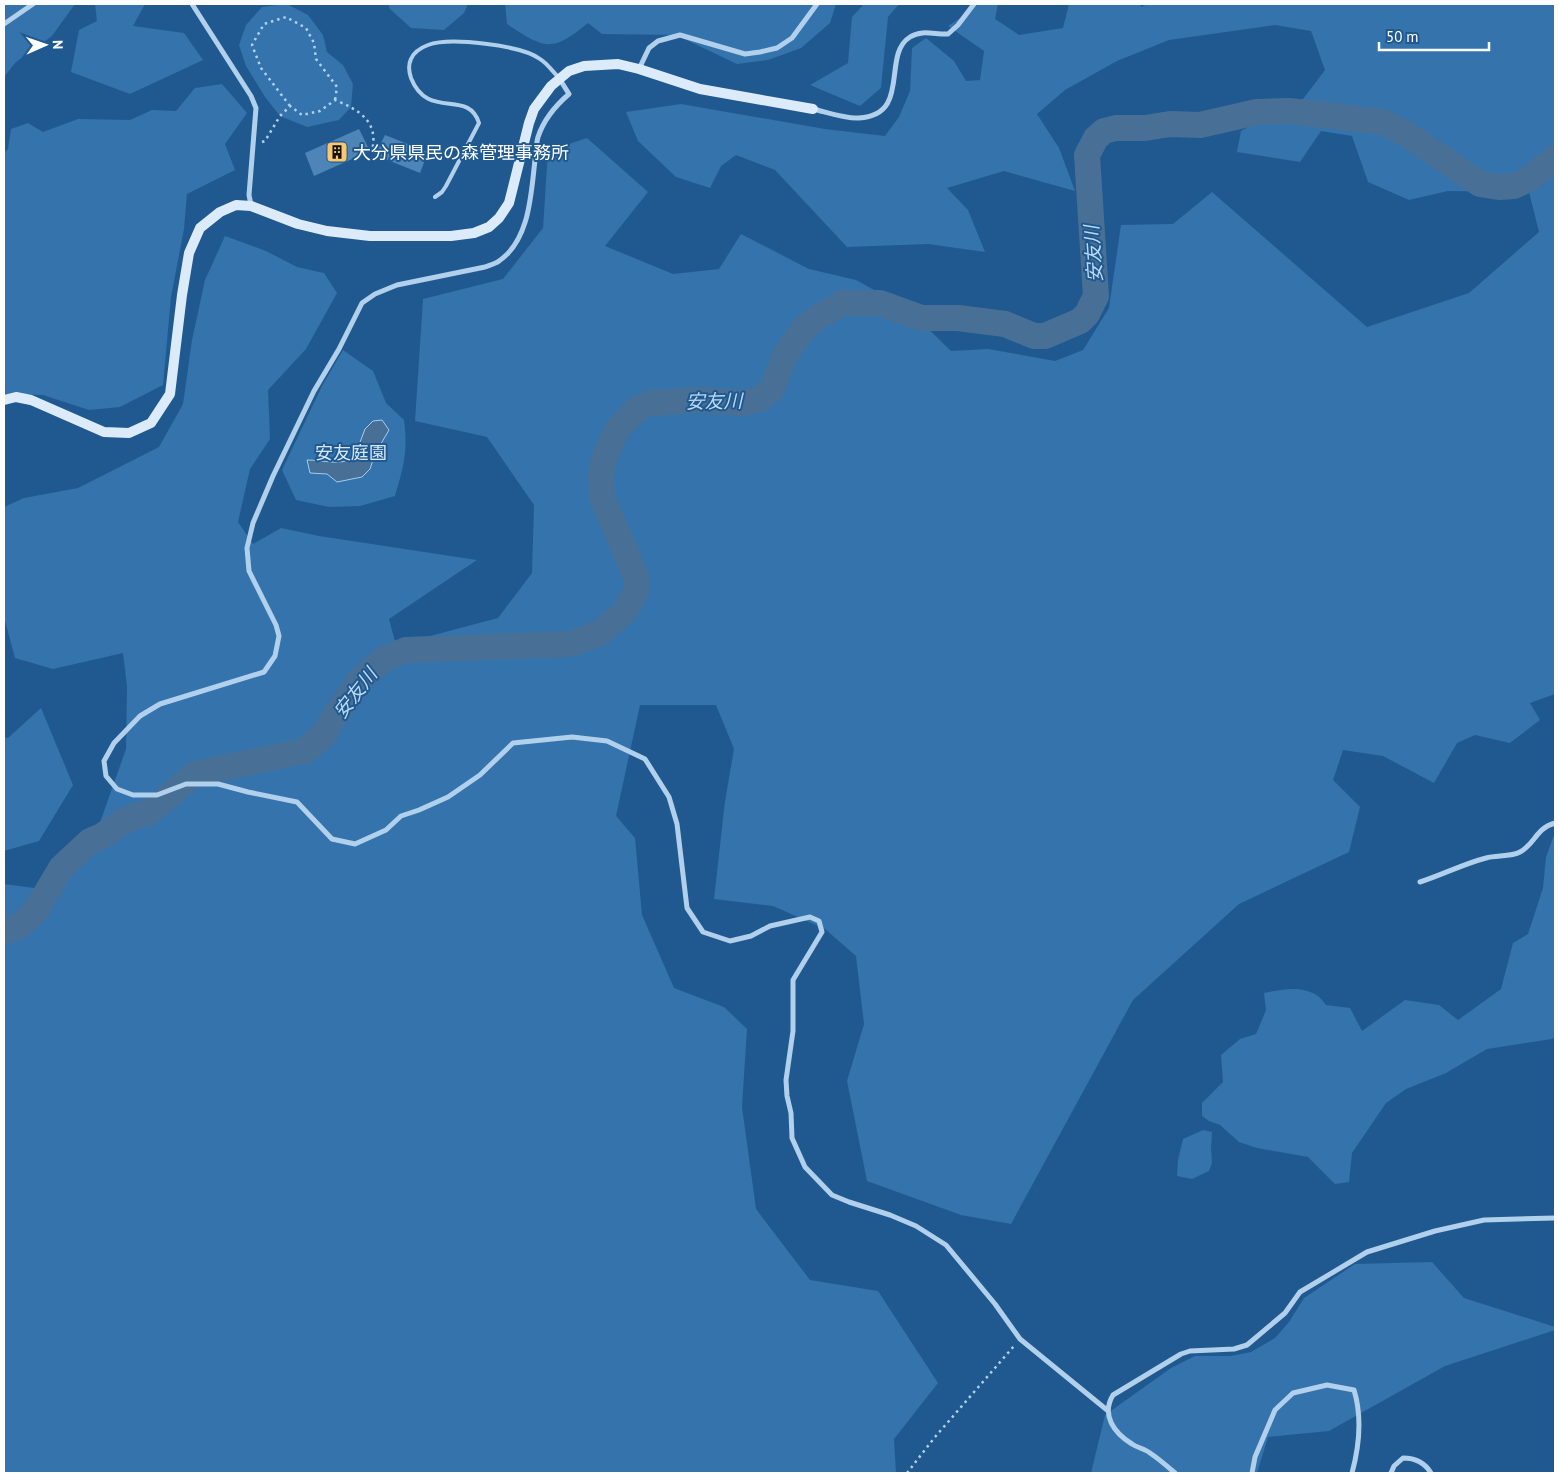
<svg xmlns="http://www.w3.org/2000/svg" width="1559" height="1477" viewBox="0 0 1559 1477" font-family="'PT Sans','Noto Sans JP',sans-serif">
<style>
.green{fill:#3473ac}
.water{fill:#487096;stroke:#a4ccee}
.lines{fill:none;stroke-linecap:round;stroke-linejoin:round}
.river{stroke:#487096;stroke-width:26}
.building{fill:#4d85b8}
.path{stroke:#b0d0ec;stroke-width:2.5;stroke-dasharray:2.5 4;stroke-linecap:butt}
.lane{stroke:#b0d0ec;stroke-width:4}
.street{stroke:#b0d0ec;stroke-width:5}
.secondary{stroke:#dcebf9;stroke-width:10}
.labels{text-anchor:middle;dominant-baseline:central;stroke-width:4;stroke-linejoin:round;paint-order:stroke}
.poi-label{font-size:18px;fill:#fff;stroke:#20598f;text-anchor:start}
.park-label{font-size:18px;fill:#d5e8f9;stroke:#20598f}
.water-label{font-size:19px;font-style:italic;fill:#bcdaf3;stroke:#20598f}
</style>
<rect width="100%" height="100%" fill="#20598f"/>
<g class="green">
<polygon points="4,4 81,4 75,4 52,36 16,62 4,77"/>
<polygon points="95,4 145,4 133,26 184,33 203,60 130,94 71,72 79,30 97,21"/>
<polygon points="287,4 308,15 323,35 327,52 343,65 353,84 351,107 339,120 307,127 280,116 265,97 246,66 239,45 246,25 262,7"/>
<polygon points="388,4 468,4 464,13 444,30 411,28 390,9"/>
<path d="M505,4H836L830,23L801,48L768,60L737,64L676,35L602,34L588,23C552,53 545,49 507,24Z"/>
<polygon points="864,4 899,4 888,17 881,88 860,106 810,85 848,63 852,17"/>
<polygon points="972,4 998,4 995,19 1019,35 1063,28 1069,4 1140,4 1141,7 1148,4 1555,4 1555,694 1530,703 1540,720 1510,743 1475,735 1457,743 1434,783 1383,756 1343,750 1333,780 1360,807 1349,852 1239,904 1133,1000 1011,1224 961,1215 867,1181 847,1081 864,1024 856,956 825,929 773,906 714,899 725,801 734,749 716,705 640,705 616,816 635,838 642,915 674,988 724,1007 747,1029 742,1107 756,1209 810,1280 878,1291 938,1383 894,1439 896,1473 4,1473 4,884 57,891 98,828 126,749 127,686 123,653 53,669 15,658 4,617 4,507 24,498 78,488 159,447 183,404 192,340 205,280 225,236 266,251 297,267 324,273 337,293 306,349 268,390 270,439 250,469 238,522 253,544 281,528 319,536 477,560 389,619 396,645 498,618 532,573 534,505 487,437 415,421 423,299 503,279 543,228 548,151 587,138 648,192 605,246 673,274 719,269 741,234 809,269 856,280 907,308 951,351 988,349 1055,361 1083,350 1109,308 1121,225 1173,224 1212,192 1367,327 1469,293 1539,232 1529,192 1448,191 1409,200 1368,182 1352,136 1321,131 1300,162 1237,152 1241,131 1303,99 1325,70 1311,31 1275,25 1169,40 1117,61 1065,90 1037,114 1059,148 1075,191 1004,171 947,188 968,210 985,252 928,244 847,247 775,170 736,155 721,166 710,188 676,177 638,141 626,112 681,104 825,129 885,136 899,117 910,91 912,48 926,38 954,61 966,81 980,80 984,51 948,26 968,13"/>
<polygon points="222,84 247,113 225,144 235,170 187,194 184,229 171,297 163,385 120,407 89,410 43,395 11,394 4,399 4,153 8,149 11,129 28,123 43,132 78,119 130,120 152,110 176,111 195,88"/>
<path d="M343,350L373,371L386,403L404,420C408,451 404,466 395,496L360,506L329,507L296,500L282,470L322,386Z"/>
<polygon points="41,708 73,785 39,841 4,851 4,737 8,738"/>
<path d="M1555,832V1037L1552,1039L1487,1049L1446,1073L1406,1089L1386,1103L1352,1153L1349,1182L1335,1184L1308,1157L1257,1148L1239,1142L1220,1125L1209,1121L1202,1116V1103L1223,1082L1221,1055L1240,1039L1256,1034L1266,1010L1264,993C1280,990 1299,985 1315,994C1319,996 1323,1001 1326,1005L1350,1008L1362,1031L1405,1000L1439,1005L1458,1020L1501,989L1513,943L1528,934L1543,888L1546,857Z"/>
<polygon points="1203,1130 1212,1132 1211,1149 1212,1163 1209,1171 1192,1179 1177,1176 1178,1160 1183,1139"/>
<polygon points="1432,1262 1464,1298 1555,1327 1555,1330 1445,1366 1329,1431 1268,1437 1257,1473 1091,1473 1105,1415 1171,1368 1195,1356 1231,1356 1251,1352 1275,1338 1289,1322 1304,1298 1355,1264"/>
</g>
<path class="water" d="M382,420L389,430L375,454L370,469L362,477L337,482L327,474L310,473L307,460C325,460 337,466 354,458L365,429L373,421Z"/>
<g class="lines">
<polyline class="river" points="4,932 18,927 35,912 61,868 90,841 102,836 125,820 148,813 195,774 304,751 324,735 334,717 361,679 384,659 406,650 571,644 600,633 625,611 636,591 636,576 602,498 601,473 606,454 617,430 637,409 650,403 705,400 742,403 760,399 772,389 784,357 804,328 823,314 844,303 880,303 921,318 958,318 1005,324 1034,336 1045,336 1080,321 1087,314 1096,296 1087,155 1096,138 1104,131 1116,128 1145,128 1170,124 1200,125 1257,112 1289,111 1383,122 1408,135 1480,184 1499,187 1514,186 1529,179 1555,158"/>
</g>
<g class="building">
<polygon points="359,129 370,151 314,176 305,153"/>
<polygon points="385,135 428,152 420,173 375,155"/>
</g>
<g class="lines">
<g class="path">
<polyline points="290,106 261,68 252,45 264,24 286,17 306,28 314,43 316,59 337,87 335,100"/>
<path d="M262,142L265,141L280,116L290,106L302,115L320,111L335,100C359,110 379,121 372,151"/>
<polyline points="907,1473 935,1437 1014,1346"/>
</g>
<path class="lane" d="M435,197L442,192L446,186L479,123C468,88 428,121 411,78C409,72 408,65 411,59C414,52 420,48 428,45C450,37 521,45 540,59C547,63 553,72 559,78"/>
<g class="street">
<polyline points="192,4 251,96 256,108 249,195 251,205"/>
<polyline points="4,24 33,4"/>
<polyline points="639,69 649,48 658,41 680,35 745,54 760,52 777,48 792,38 817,4"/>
<path d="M559,78L569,94C555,106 544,119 538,137C536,144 536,152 535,160C531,193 530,240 499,261C495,264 490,265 485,267L397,285L375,294L362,303L339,349L314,391L273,476L253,523L247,548L249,571L276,625L279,636L275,656L264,672L160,704L140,716L114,743L104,761L106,776L117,789L133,795H157L186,784H218L248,792L297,802L332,839L355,844L386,830L401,816L419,810L448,797L480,775L513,743L572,737L607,741L645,759L669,797L677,824L687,908L703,932L730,941L751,936L770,926L810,917L819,921L822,932L793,980V1031L786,1080L787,1096L791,1113L792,1138L805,1167L832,1195L849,1202L890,1215L916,1226L946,1245L995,1304L1020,1339L1107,1410"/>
<path d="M813,109C826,112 846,119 859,118C912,115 881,55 910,37C922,29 936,35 948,34L958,25L974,4"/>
<path d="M1420,882C1442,875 1463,864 1486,858C1496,855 1511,857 1520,852C1535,844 1536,828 1555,823"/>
<path d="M1175,1473C1167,1466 1159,1459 1150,1453C1145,1449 1138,1448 1132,1444C1114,1433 1101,1415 1113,1395L1181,1354L1190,1351L1234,1349L1247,1345L1285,1313L1300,1292L1367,1252L1435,1231L1484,1220L1555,1218"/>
<path d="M1252,1473L1255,1457L1275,1410L1293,1393L1327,1385L1354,1390C1362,1416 1359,1447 1352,1473"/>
<path d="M1391,1473L1394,1466L1403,1458C1415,1458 1425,1463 1431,1473"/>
</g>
<polyline class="secondary" points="4,400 16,397 31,400 104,432 129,433 151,423 170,394 182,295 189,253 200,228 220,212 236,205 251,206 298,224 327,231 370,236 451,236 474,233 489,227 499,218 509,203 529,123 534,109 551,86 569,71 584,66 618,64 639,69 700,89 813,109"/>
</g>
<defs>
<g id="building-square" transform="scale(1.125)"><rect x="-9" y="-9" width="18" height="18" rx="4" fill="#f9c771" stroke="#20598f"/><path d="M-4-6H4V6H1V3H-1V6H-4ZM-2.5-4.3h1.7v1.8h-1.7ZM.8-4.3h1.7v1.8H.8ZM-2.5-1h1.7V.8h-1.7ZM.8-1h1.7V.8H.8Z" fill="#111"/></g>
</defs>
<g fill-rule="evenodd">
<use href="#building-square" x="337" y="152"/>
</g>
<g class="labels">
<g class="poi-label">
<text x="353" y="152">大分県県民の森管理事務所</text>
</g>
<g class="park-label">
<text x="351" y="452">安友庭園</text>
</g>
<g class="water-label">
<text transform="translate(1093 254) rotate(-94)">安友川</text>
<text transform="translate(714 401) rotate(-1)">安友川</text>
<text transform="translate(355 693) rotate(-52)">安友川</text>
</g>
</g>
<rect width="1559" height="1477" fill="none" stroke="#ffffff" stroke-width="10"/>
<g transform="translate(45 45) rotate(88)" stroke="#20598f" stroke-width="4" paint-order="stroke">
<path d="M0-4L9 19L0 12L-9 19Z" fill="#ffffff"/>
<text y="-8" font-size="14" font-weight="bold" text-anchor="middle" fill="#ffffff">N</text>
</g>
<path d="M1379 42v8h110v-8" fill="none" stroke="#ffffff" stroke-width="2.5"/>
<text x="1386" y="42" font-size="15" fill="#ffffff" stroke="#20598f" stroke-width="4" paint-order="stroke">50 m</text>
</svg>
